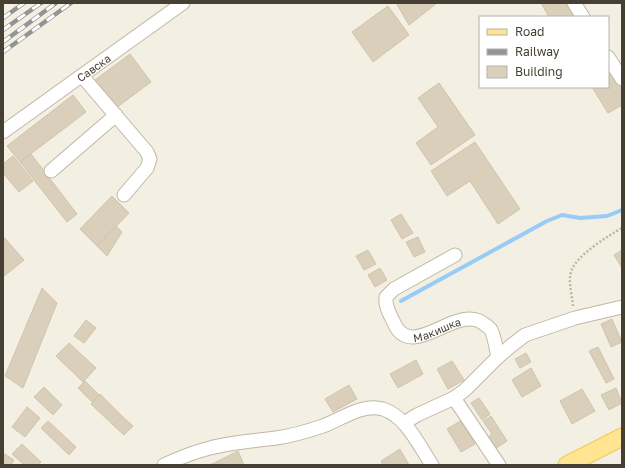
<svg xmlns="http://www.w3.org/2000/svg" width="625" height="468" viewBox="0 0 625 468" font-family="'Golos Text',sans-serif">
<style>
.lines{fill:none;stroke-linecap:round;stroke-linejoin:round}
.stream{stroke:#98ccf7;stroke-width:4}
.building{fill:#d9cfba;stroke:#d2c4aa}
.minor-casing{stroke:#c0b8a5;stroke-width:15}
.major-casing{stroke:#efc956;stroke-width:19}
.path{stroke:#c3b595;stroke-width:2.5;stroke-dasharray:2 2;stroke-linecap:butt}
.minor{stroke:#fff;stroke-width:13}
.major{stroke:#ffe591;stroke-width:17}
.rail-casing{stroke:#949494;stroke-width:4.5}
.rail{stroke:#fff;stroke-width:3;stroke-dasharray:9;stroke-linecap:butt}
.labels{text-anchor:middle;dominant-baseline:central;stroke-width:4;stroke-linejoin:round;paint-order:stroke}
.street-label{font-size:11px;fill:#463f33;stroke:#fff}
</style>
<rect width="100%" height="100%" fill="#f3efe3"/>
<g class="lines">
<polyline class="stream" points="401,301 547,221 562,215 580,218 607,216 622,210"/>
</g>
<g class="building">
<polygon points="396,3 437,3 409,25"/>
<polygon points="541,3 569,3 578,17 549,17"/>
<polygon points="388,6 409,35 373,62 352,32"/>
<polygon points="130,54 151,82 116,108 95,80"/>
<polygon points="612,73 622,90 622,105 608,113 592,87 608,87 608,76"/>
<polygon points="439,83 475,135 431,165 416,143 438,127 418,98"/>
<polygon points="73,95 86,112 20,162 7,146"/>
<polygon points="475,142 520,209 498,224 470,181 447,196 431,171"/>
<polygon points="31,154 77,214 67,222 20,162"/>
<polygon points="13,156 33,181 19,192 3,173 3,164"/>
<polygon points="112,196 129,213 97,246 80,229"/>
<polygon points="401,214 413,233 402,239 391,220"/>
<polygon points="116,226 122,232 107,256 97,246"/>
<polygon points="3,236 24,260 3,277"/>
<polygon points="418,237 425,252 414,257 406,242"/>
<polygon points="368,250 376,264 364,270 356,256"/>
<polygon points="622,250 622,268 614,255"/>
<polygon points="380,268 387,280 375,287 368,275"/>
<polygon points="42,288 57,303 23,388 5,376"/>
<polygon points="612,319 622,342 611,347 601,324"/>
<polygon points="86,320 96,328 84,343 74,336"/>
<polygon points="69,343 96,368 83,382 56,356"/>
<polygon points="598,347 614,379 606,383 589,351"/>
<polygon points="526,353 531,362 520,368 515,359"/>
<polygon points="416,360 423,374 398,388 390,374"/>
<polygon points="452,361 464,380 448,389 437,369"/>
<polygon points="531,368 541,386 522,397 512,380"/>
<polygon points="85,381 99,395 92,402 78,388"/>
<polygon points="349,385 357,399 333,412 325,399"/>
<polygon points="44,387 62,405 53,415 34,397"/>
<polygon points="616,388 622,403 609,410 601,395"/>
<polygon points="582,389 595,411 572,424 560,401"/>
<polygon points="100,394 122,416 113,425 91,404"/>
<polygon points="479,398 490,414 482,420 471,403"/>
<polygon points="27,407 40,418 25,437 12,427"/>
<polygon points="122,416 133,426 124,435 113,425"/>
<polygon points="491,416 507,441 495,449 488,437 492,434 483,421"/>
<polygon points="462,420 475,444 461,452 447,429"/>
<polygon points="48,421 76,447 69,455 41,428"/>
<polygon points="22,444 41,462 38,465 24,465 12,454"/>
<polygon points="400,449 409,465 383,465 381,461"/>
<polygon points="238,451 244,465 210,465"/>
<polygon points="3,453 14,460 11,465 3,465"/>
</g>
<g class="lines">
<g class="minor-casing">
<g id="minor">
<polyline points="574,3 583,17"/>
<polyline points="608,57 622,79"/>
<polyline points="82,76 147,152 150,159 147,168 124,195"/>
<path id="s1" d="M3,132L183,3"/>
<polyline points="51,171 116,115"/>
<path id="s2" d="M455,255L394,289L386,297C385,307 390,314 394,323C412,363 457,302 484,324C487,326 490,328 491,330C495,338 496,349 498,357"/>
<polyline points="454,398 499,465"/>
<polyline points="404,423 417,415 454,398 465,390 498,357 512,345 525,335 575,318 622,307"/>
<path d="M164,465C179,458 194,452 210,448C232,442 254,441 276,438C292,436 308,431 323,426C342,419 362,403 383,409C407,417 419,446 432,465"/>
</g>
</g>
<g class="major-casing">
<polyline id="major" points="567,465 622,437"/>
</g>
<path class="path" d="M573,306C572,295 568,282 571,272C575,256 608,236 622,228"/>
<use href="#minor" class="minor"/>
<use href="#major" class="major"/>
<g class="rail-casing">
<g id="rail">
<polyline points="3,18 24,3"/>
<polyline points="3,30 41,3"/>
<polyline points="3,42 56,3"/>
<polyline points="3,52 71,3"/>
</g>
</g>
<use href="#rail" class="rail"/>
</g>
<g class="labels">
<g class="street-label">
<text stroke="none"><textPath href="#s1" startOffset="111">Савска</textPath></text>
<text stroke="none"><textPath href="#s2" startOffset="159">Макишка</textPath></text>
</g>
</g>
<rect width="625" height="468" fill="none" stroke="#463f33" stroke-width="8"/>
<rect x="479" y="16" width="130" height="72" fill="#ffffff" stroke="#b5b2ad"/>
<rect x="487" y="29" width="20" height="6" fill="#ffe591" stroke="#b5b2ad"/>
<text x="515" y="36" font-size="12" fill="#463f33">Road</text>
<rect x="487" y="49" width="20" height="6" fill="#949494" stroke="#b5b2ad"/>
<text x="515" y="56" font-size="12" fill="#463f33">Railway</text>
<rect x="487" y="66" width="20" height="12" fill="#d9cfba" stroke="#b5b2ad"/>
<text x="515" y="76" font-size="12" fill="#463f33">Building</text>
</svg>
